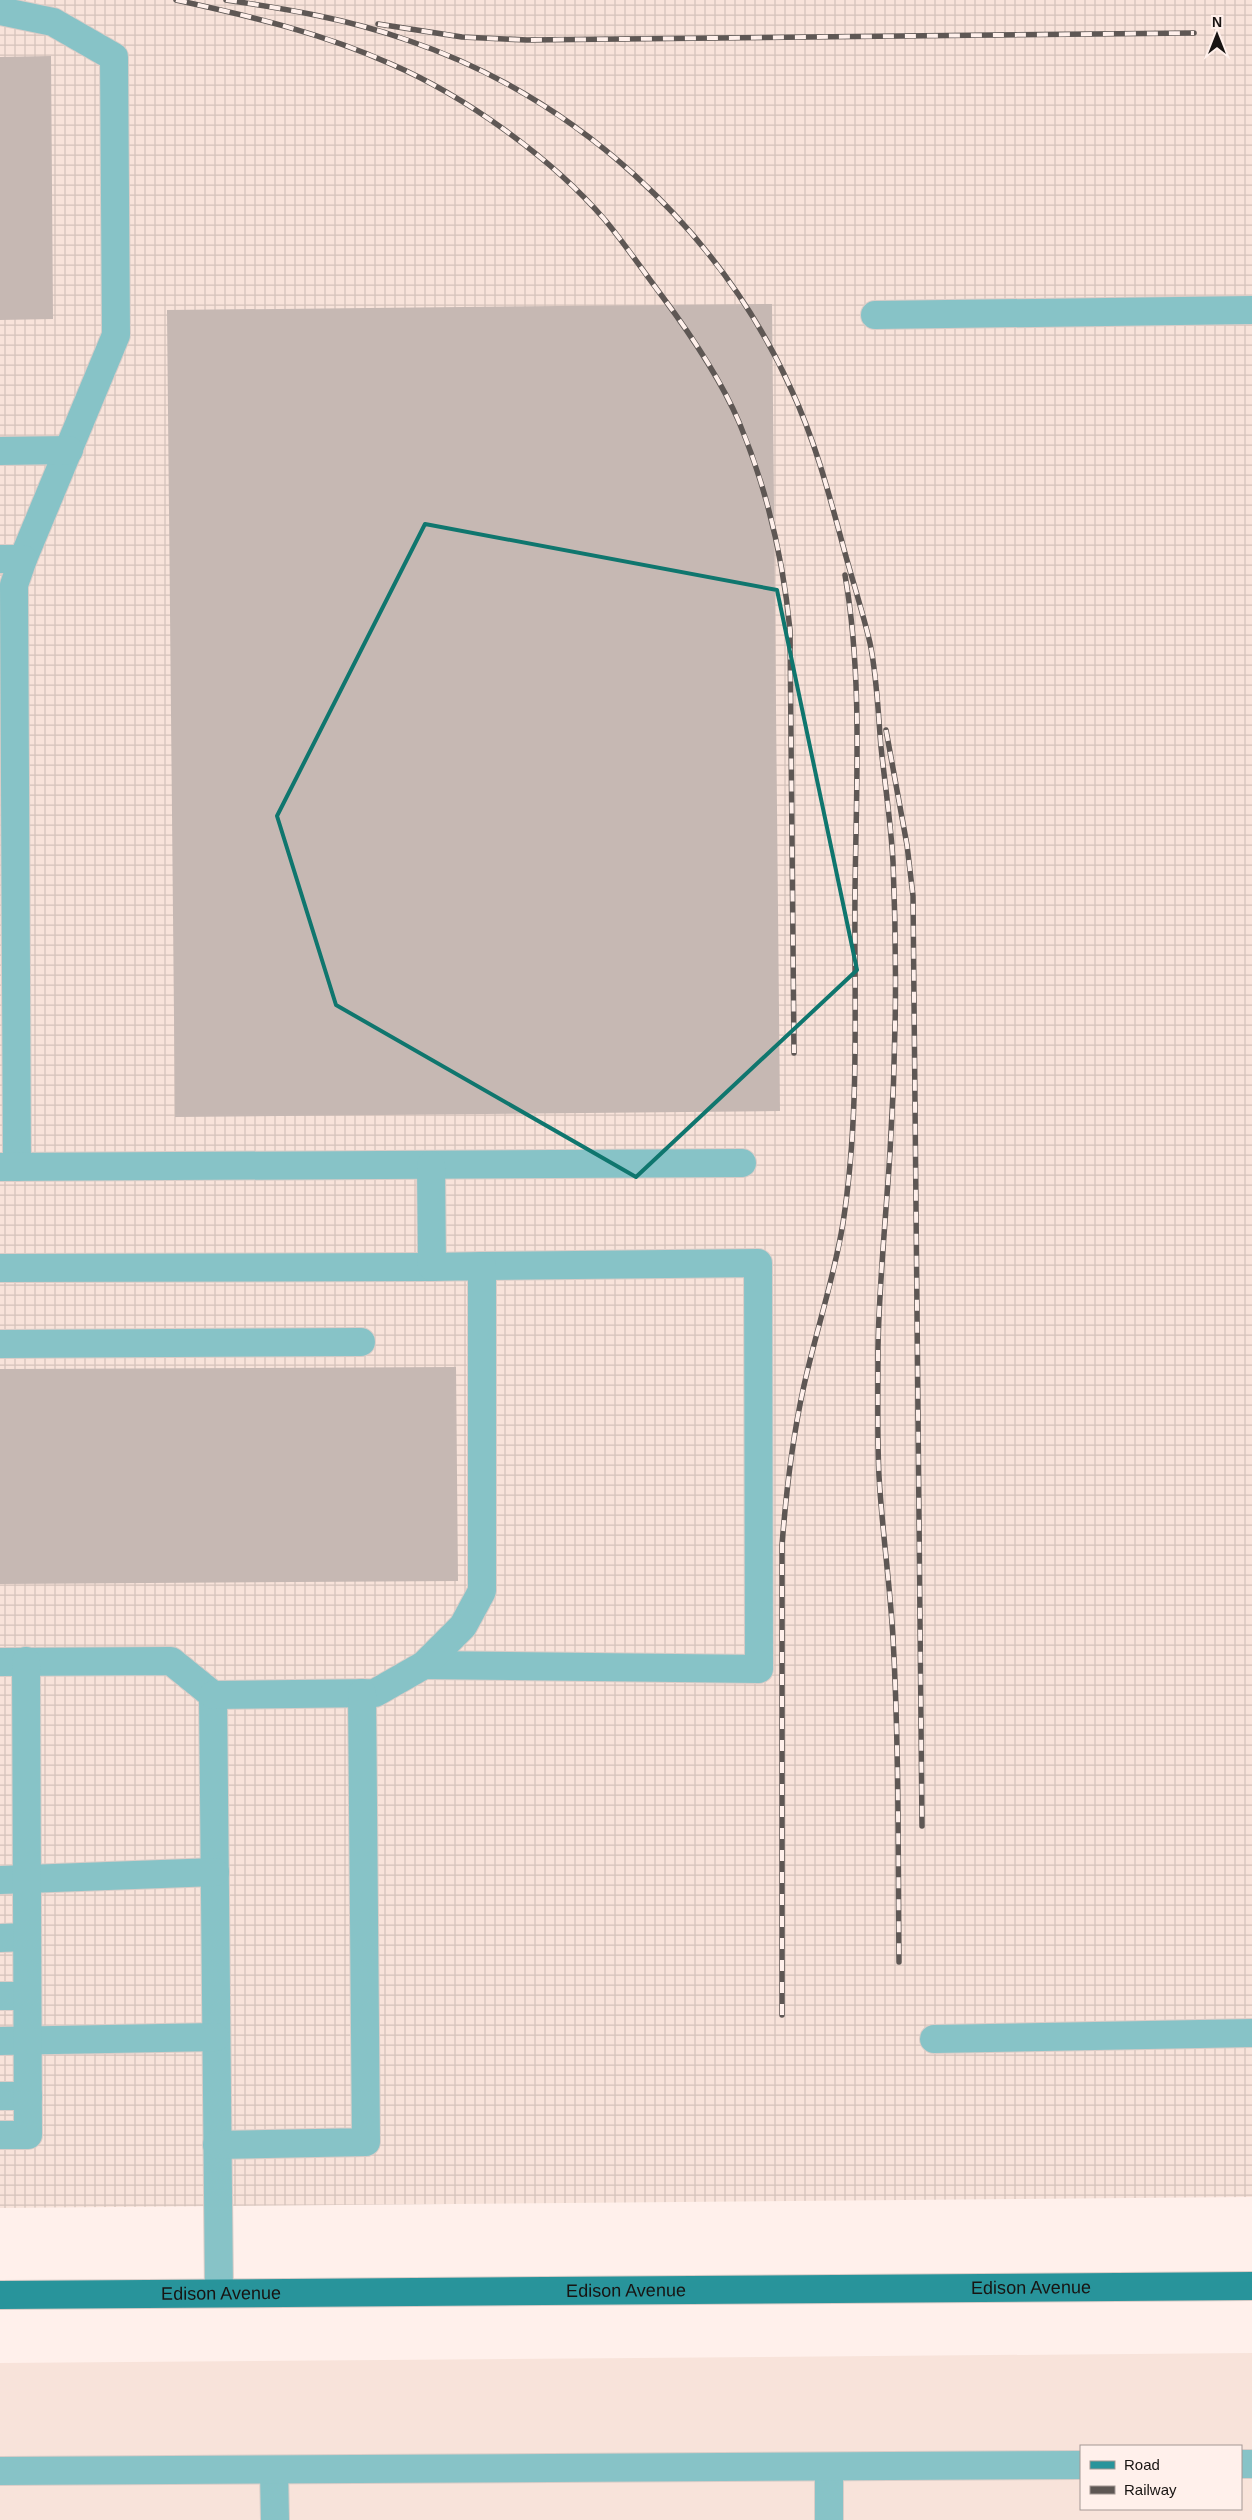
<svg xmlns="http://www.w3.org/2000/svg" width="1252" height="2520" viewBox="0 0 1252 2520" font-family="Arial,sans-serif">
<style>
.built{fill:#f8e3da;fill-rule:evenodd}
.industrial{fill:url(#industrial-grid)}
.building{fill:#c6b8b3}
.lines{fill:none;stroke-linecap:round;stroke-linejoin:round}
.minor-casing{stroke:#dacdc8;stroke-width:30}
.major-casing{stroke:#dacdc8;stroke-width:30}
.minor{stroke:#87c3c7;stroke-width:28}
.major{stroke:#28949b;stroke-width:28}
.rail-casing{stroke:#5e5754;stroke-width:5.5}
.rail{stroke:#fff0eb;stroke-width:4;stroke-dasharray:11;stroke-linecap:butt}
.marked{fill:none;stroke:#0f766e;stroke-width:4;stroke-linejoin:round}
.labels{text-anchor:middle;dominant-baseline:central;stroke-width:4.5;stroke-linejoin:round;paint-order:stroke}
.street-label{font-size:18px;fill:#181412;stroke:#fff0eb}
</style>
<defs>
<pattern id="industrial-grid" width="8" height="8" patternUnits="userSpaceOnUse" patternTransform="scale(1.25)"><rect width="8" height="8" fill="#f8e3da"/><path d="M0 4h8M4 0v8" fill="none" stroke="#d4c2ba"/></pattern>
</defs>
<rect width="100%" height="100%" fill="#fff0eb"/>
<path class="built" d="M1252,2353V2520H0V2363ZM1081,2446H1241V2509H1081Z"/>
<polygon class="industrial" points="0,0 1252,0 1252,2197 0,2208"/>
<g class="building">
<polygon points="51,56 53,319 0,320 0,57"/>
<polygon points="772,304 780,1111 175,1117 167,310"/>
<polygon points="456,1367 458,1581 0,1584 0,1369"/>
</g>
<g class="lines">
<g class="minor-casing">
<g id="minor">
<polyline points="0,11 53,22 114,57 116,335 23,559"/>
<polyline points="875,315 1252,310"/>
<polyline points="0,451 69,450"/>
<polyline points="0,559 23,559 14,585 17,1167"/>
<polyline points="0,1167 742,1163"/>
<polyline points="0,1268 432,1267"/>
<polyline points="0,1344 361,1342"/>
<polyline points="0,1662 171,1661 213,1695 219,2293"/>
<polyline points="424,1665 759,1669 758,1263 482,1266"/>
<polyline points="213,1695 375,1693 424,1665 463,1626 482,1591 482,1266 432,1267 431,1165"/>
<polyline points="0,1880 215,1872"/>
<polyline points="0,1938 27,1937"/>
<polyline points="0,1996 27,1996"/>
<polyline points="934,2039 1252,2033"/>
<polyline points="0,2041 216,2037"/>
<polyline points="0,2096 28,2096"/>
<polyline points="0,2135 28,2135 26,1661"/>
<polyline points="217,2145 366,2142 362,1693"/>
<polyline points="1241,2464 1252,2464"/>
<polyline points="829,2467 829,2520"/>
<polyline points="274,2470 275,2520"/>
<polyline points="0,2471 1081,2465"/>
</g>
</g>
<g class="major-casing">
<g id="major">
<path id="s1" d="M0,2295L1252,2286"/>
</g>
</g>
<use href="#minor" class="minor"/>
<use href="#major" class="major"/>
<g class="rail-casing">
<g id="rail">
<path d="M176,0C250,16 322,33 391,64C465,96 552,158 605,220C625,244 643,271 662,296C691,335 720,378 739,422C767,489 783,558 790,630L794,1053"/>
<path d="M226,0C287,9 348,19 407,40C575,97 718,227 791,389C814,438 828,490 842,542C851,576 862,609 870,643C877,677 878,712 881,747C885,785 891,824 893,862C897,956 896,1058 890,1152C886,1217 879,1283 878,1348C878,1391 877,1434 879,1476C882,1530 890,1584 893,1638C899,1746 898,1854 899,1962"/>
<polyline points="378,24 462,37 527,40 1194,33"/>
<polyline points="886,730 907,845 913,896 922,1826"/>
<path d="M782,2015V1545C786,1493 792,1441 803,1390C815,1334 834,1279 843,1223C860,1114 854,1003 855,894C856,789 863,679 845,575"/>
</g>
</g>
<use href="#rail" class="rail"/>
</g>
<path class="marked" d="M425,524L777,590L857,970L636,1177L336,1005L277,816Z"/>
<g class="labels">
<g class="street-label">
<text stroke="none"><textPath href="#s1" startOffset="1031">Edison Avenue</textPath></text>
<text stroke="none"><textPath href="#s1" startOffset="626">Edison Avenue</textPath></text>
<text stroke="none"><textPath href="#s1" startOffset="221">Edison Avenue</textPath></text>
</g>
</g>
<rect x="1080" y="2445" width="162" height="65" fill="#fff0eb" stroke="#a39894"/>
<rect x="1090" y="2461" width="25" height="8" fill="#28949b" stroke="#a39894"/>
<text x="1124" y="2470" font-size="15" fill="#181412">Road</text>
<rect x="1090" y="2486" width="25" height="8" fill="#5e5754" stroke="#a39894"/>
<text x="1124" y="2495" font-size="15" fill="#181412">Railway</text>
<g transform="translate(1217 35)" stroke="#fff0eb" stroke-width="4" paint-order="stroke">
<path d="M0-4L9 19L0 12L-9 19Z" fill="#181412"/>
<text y="-8" font-size="14" font-weight="bold" text-anchor="middle" fill="#181412">N</text>
</g>
</svg>
